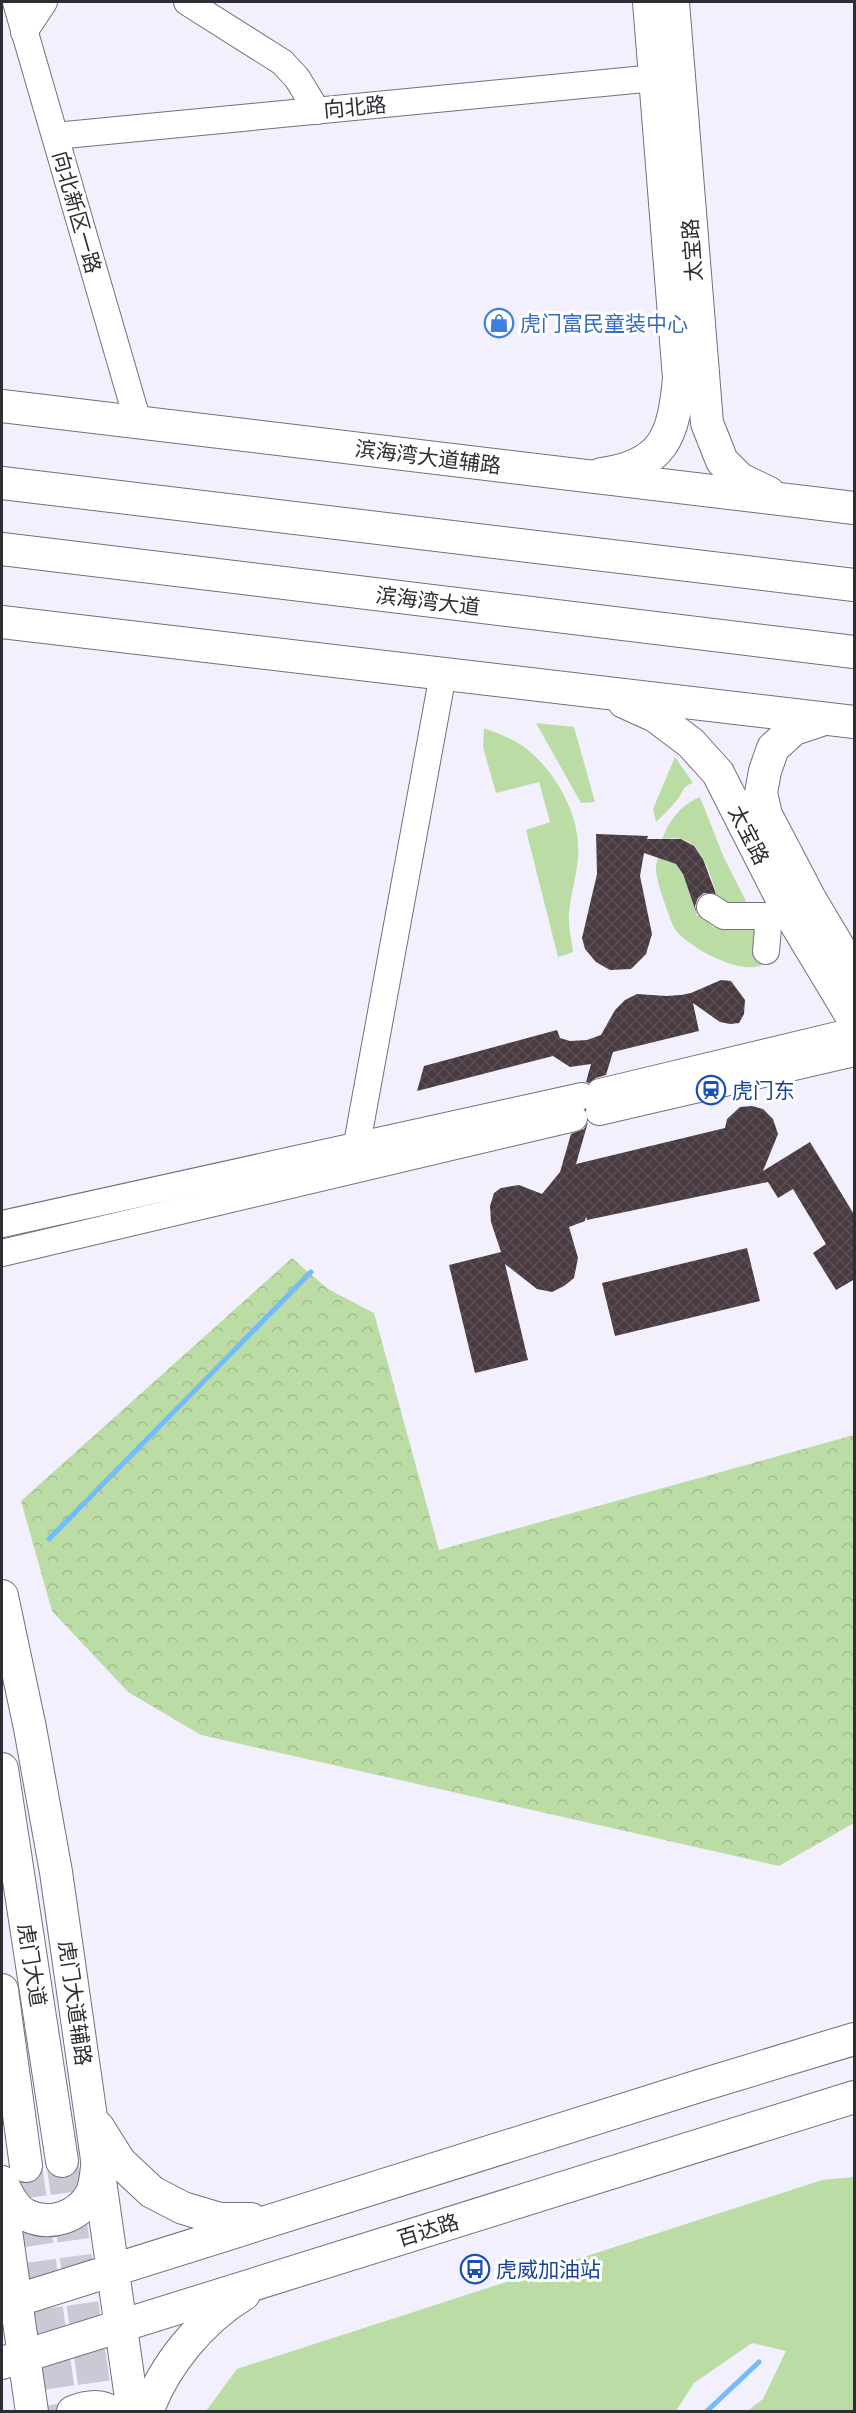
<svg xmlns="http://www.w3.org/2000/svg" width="856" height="2413" viewBox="0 0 856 2413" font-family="Inter,'Noto Sans SC',sans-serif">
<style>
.green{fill:#bcdca5}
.forest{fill:url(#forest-crowns)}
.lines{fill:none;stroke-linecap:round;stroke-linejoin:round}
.stream{stroke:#74bbfb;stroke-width:5}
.building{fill:url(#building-cross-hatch)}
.major-tunnel{stroke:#cbc9d5;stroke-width:32;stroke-dasharray:32 16;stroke-linecap:butt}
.minor-casing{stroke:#72707e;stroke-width:28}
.major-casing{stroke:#72707e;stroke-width:34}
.minor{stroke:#fff;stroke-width:26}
.major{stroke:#fff;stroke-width:32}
.labels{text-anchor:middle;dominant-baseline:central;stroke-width:6;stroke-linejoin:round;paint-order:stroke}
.street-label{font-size:21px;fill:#2e2d33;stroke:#fff}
.shop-label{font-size:21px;fill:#366cbe;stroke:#fff;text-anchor:start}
.transit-label{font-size:21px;fill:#164399;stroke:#fff;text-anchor:start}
</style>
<defs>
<pattern id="forest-crowns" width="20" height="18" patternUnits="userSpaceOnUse" patternTransform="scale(1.5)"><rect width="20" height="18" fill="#bcdca5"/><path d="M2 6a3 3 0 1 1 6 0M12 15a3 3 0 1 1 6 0" fill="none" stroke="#a2bd8e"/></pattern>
<pattern id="building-cross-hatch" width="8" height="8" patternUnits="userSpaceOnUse" patternTransform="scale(1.5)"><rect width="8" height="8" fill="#493b41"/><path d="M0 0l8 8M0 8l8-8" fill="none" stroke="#5b4f54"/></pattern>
</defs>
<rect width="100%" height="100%" fill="#f2f0fd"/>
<g class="green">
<polygon points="536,723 574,727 595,802 581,803"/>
<path d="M484,728C499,734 517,740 529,751C558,775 581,818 578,856C577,876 570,896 569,915C568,927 572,940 573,952L558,957L526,830L550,822L539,782L496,793L483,747Z"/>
<path d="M675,757L693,783C682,786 683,793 677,800C671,808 663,815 656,822L653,809Z"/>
<path d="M700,797L724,858L746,901C737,909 730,906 719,902C712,882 705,844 681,839C675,837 667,839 662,839L664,860L676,864L683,874L697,916L703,912L713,927L761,925L780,955C773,960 764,966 755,967C732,970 693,949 677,932C672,926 669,915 666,907C662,896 658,884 656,872C655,866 658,859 659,853C663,829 676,807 700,797Z"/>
<polygon points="854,2177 854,2411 747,2411 763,2399 786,2351 752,2343 694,2383 676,2411 206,2411 237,2369 822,2180"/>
</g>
<polygon class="forest" points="292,1258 328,1289 374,1313 439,1550 854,1435 854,1823 779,1866 201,1735 128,1692 52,1611 21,1501"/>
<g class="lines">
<g class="stream">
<polyline points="49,1539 311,1272"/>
<polyline points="706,2412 759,2362"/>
</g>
</g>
<g class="building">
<polygon points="596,834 648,836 647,839 681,839 694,846 703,859 716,894 704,893 698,898 695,906 697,915 683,874 676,864 644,853 640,876 652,934 646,954 631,969 610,970 596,962 585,949 582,938 597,874"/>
<polygon points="721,980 731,981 745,1000 744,1014 739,1023 730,1024 720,1022 693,1003 699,1031 613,1052 606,1075 596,1078 589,1083 586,1082 591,1064 570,1067 553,1056 417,1091 424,1066 557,1030 560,1038 570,1041 587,1040 601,1035 615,1010 625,1000 637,994 666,996 681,995 691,993"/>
<polygon points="752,1106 763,1109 773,1119 778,1134 763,1171 810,1142 855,1216 855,1279 836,1290 813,1253 826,1244 793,1189 778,1198 768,1182 587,1220 586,1216 585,1221 569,1227 578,1258 574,1278 564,1286 552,1292 537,1289 505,1264 528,1360 475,1373 449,1265 501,1252 491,1222 490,1206 494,1193 501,1188 519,1185 542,1194 560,1172 571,1134 584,1129 588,1122 576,1164 725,1128 727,1119 740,1107"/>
<polygon points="747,1248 760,1301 615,1336 602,1283"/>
</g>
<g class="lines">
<g class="major-tunnel">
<polyline points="62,2161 98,2412"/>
<polyline points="26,2166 62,2412"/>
</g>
<g class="minor-casing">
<g id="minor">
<polyline points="16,2 138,422"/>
<polyline points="187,2 282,62 297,78 317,111"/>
<polyline points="24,32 44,2"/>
<polyline points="55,136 655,78"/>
<polyline points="710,907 724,916 769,916 766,951"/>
<polyline points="600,1092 854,1031"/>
<polyline points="599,1112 854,1053"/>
<polyline points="354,1160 443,674"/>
<polyline points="2,1224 582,1096"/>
<polyline points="2,1253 574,1118"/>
</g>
</g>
<g class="major-casing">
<g id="major">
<polyline points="673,2 707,423 722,461 740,479 769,493"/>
<polyline points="2,406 854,508"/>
<path d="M601,474C664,466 674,435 679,378L649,2"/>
<polyline points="2,483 854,585"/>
<polyline points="2,549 854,652"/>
<polyline points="2,622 854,722"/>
<polyline points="624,702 655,716 691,743 718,773 787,909 854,1020"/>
<polyline points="824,719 794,729 773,748 765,771 761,793 766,815 810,899 854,973"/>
<polyline points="2,1596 30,1728 56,1872 133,2412"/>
<polyline points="2,1769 62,2161"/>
<polyline points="2,1990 26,2166"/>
<polyline points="98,2127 120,2162 152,2192 183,2208 220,2219 251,2219"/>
<path d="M2,2182C7,2194 14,2209 26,2215C50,2227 78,2217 91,2195C95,2187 96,2176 97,2167"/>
<polyline points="2,2203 32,2412"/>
<polyline points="2,2305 702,2085 854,2039"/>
<polyline points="2,2363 854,2097"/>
<path d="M73,2412C85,2407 100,2404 111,2412"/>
<path d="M147,2412C164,2365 201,2320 244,2294"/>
</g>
</g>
<use href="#minor" class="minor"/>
<use href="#major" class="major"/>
</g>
<defs>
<g id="shop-ring" transform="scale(1.5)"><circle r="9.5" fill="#fff" stroke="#3f7fe0" stroke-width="1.5"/><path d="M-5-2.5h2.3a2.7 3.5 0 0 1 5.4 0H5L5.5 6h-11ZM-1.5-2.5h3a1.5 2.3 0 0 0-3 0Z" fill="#3f7fe0"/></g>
<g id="station-ring" transform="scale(1.5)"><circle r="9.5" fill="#fff" stroke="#1a4fb4" stroke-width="1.5"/><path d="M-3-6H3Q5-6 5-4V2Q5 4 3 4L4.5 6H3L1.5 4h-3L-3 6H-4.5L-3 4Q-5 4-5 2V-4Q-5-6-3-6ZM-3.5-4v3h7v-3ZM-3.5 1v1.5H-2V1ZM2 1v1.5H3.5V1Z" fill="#1a4fb4"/></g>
<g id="bus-ring" transform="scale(1.5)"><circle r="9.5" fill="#fff" stroke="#1a4fb4" stroke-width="1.5"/><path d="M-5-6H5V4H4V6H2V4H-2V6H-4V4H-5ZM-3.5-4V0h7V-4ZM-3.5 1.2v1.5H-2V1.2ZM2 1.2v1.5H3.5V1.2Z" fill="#1a4fb4"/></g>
</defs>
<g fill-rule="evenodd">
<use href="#shop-ring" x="499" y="323"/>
<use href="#station-ring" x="711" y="1090"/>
<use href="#bus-ring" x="475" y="2269"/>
</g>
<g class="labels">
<g class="street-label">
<text transform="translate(355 107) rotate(-5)">向北路</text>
<text transform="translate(77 212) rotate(74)">向北新区一路</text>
<text transform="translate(692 250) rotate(-94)">太宝路</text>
<text transform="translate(428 457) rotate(7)">滨海湾大道辅路</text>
<text transform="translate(428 601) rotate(7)">滨海湾大道</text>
<text transform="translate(749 835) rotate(63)">太宝路</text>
<text transform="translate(32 1965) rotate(81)">虎门大道</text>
<text transform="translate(75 2003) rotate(82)">虎门大道辅路</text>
<text transform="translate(428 2230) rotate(-17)">百达路</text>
</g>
<g class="shop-label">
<text x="520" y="323">虎门富民童装中心</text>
</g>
<g class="transit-label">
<text x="732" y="1090">虎门东</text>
<text x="496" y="2269">虎威加油站</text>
</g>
</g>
<rect width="856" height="2413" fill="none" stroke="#2e2d33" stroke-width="6"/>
</svg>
